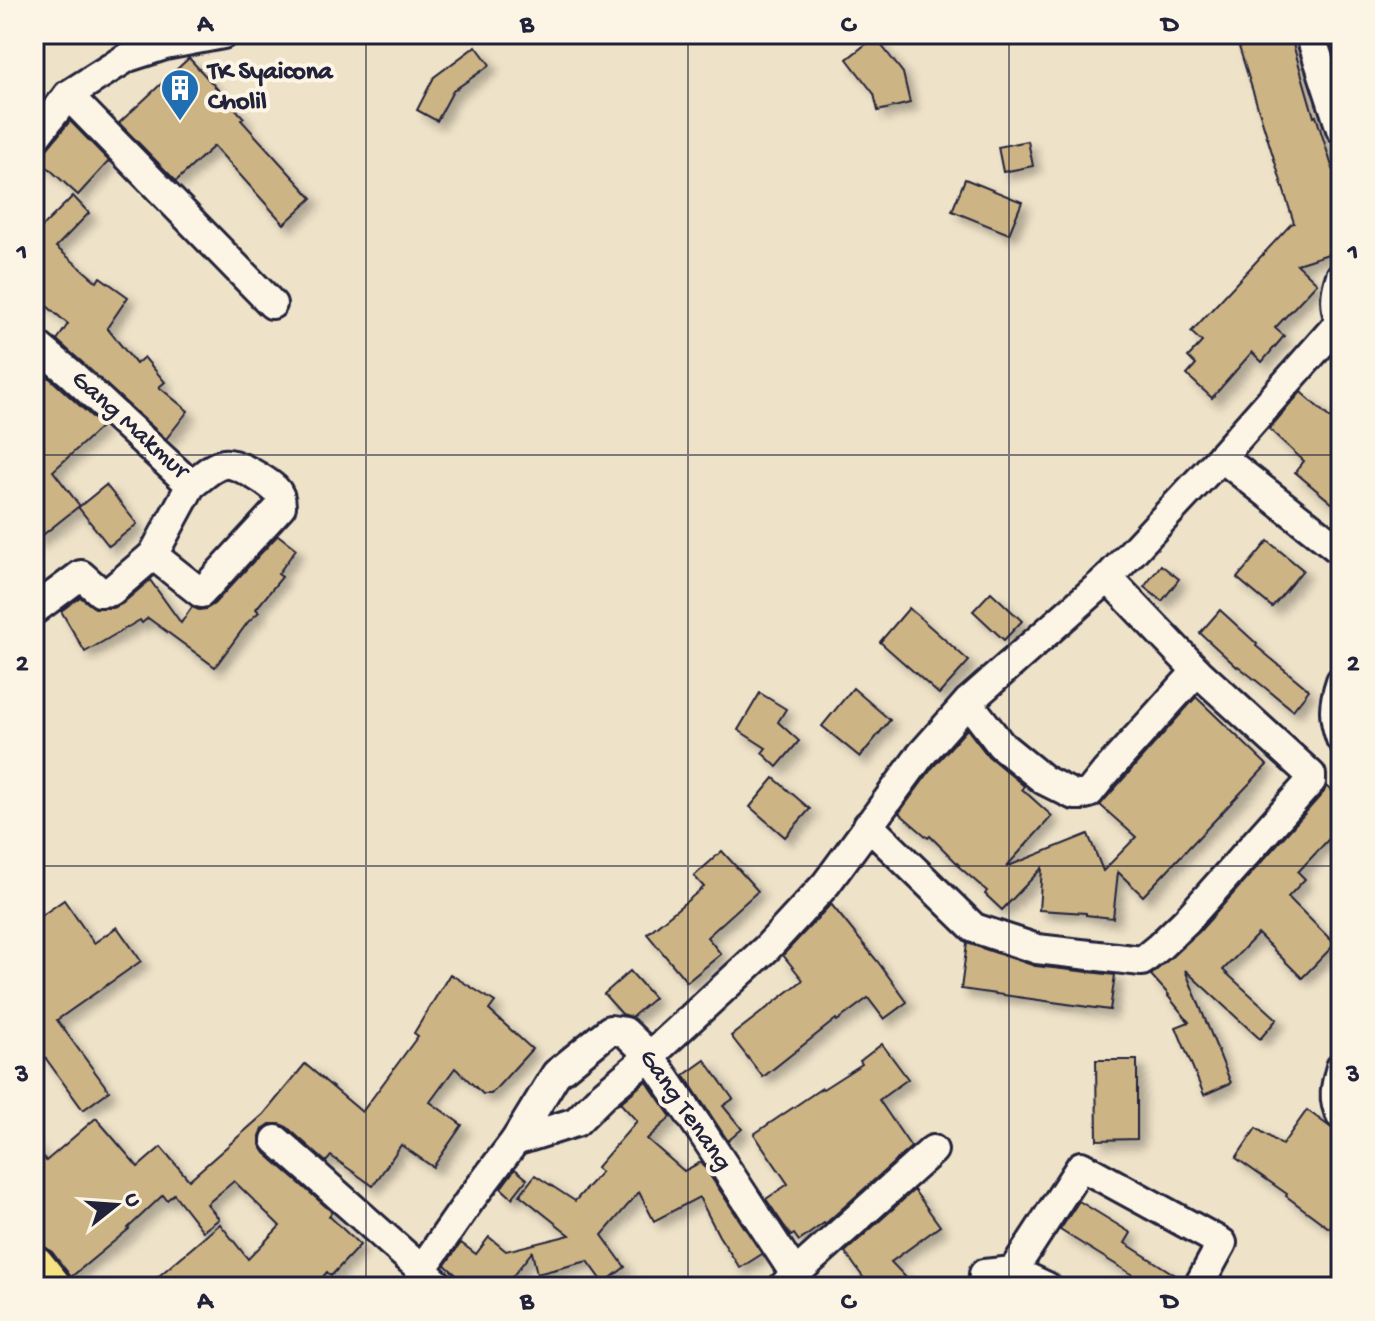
<svg xmlns="http://www.w3.org/2000/svg" width="1375" height="1321" viewBox="0 0 1375 1321" font-family="'Gochi Hand',sans-serif">
<style>
.building{fill:#cdb484;stroke:#22223b;stroke-width:2;filter:url(#shadow)}
.lines{fill:none;stroke-linecap:round;stroke-linejoin:round}
.minor-casing{stroke:#22223b;stroke-width:34}
.highway-casing{stroke:#22223b;stroke-width:46}
.minor{stroke:#fcf5e5;stroke-width:28}
.highway{stroke:#f7e281;stroke-width:40}
.grid{fill:none;stroke:#22223b;stroke-width:2;stroke-opacity:0.55}
.labels{text-anchor:middle;dominant-baseline:central;stroke-width:8;stroke-linejoin:round;paint-order:stroke}
.poi-label{font-size:26px;font-weight:bold;fill:#22223b;stroke:#fcf5e5;text-anchor:start}
.street-label{font-size:26px;fill:#22223b;stroke:#fcf5e5}
.neatline{fill:none;stroke:#22223b;stroke-width:3}
.grid-label{font-size:26px;text-anchor:middle;font-weight:bold;fill:#22223b}
</style>
<defs>
<filter id="shadow"><feDropShadow dx="7" dy="7" stdDeviation="4" flood-color="#0004"/></filter>
</defs>
<rect width="100%" height="100%" fill="#eee2c8"/>
<filter id="ink" filterUnits="userSpaceOnUse"><feTurbulence type="fractalNoise" baseFrequency=".0125" numOctaves="2"/><feDisplacementMap in="SourceGraphic" scale="16" xChannelSelector="R" yChannelSelector="G"/><feConvolveMatrix kernelMatrix="1 2 1 2 8 2 1 2 1" color-interpolation-filters="sRGB"/></filter>
<g filter="url(#ink)">
<g class="building">
<polygon points="1235,34 1290,34 1314,117 1316,116 1341,195 1341,250 1297,264 1317,283 1275,328 1284,336 1262,362 1252,352 1212,398 1187,375 1196,365 1188,357 1202,342 1191,332 1291,224 1294,223"/>
<polygon points="875,37 903,73 910,103 878,111 874,94 847,59"/>
<polygon points="476,46 490,65 453,91 437,121 417,110 434,77"/>
<polygon points="189,58 244,118 241,120 312,198 284,224 214,146 176,181 119,123"/>
<polygon points="70,121 109,161 78,195 35,156 41,154 47,149"/>
<polygon points="1028,141 1033,166 1003,172 998,147"/>
<polygon points="965,179 1022,202 1009,234 952,211"/>
<polygon points="73,196 89,213 56,247 97,282 100,277 128,297 107,328 136,364 144,357 165,382 159,387 188,411 166,439 57,340 68,324 34,295 34,228 38,231"/>
<polygon points="44,373 102,426 53,471 80,506 106,485 137,524 109,546 78,507 34,542 34,383"/>
<polygon points="1301,392 1341,428 1341,495 1333,504 1295,472 1304,461 1269,429"/>
<polygon points="278,535 296,549 278,574 282,577 256,609 259,612 248,622 215,667 148,618 142,623 140,620 85,652 61,611 80,597 95,608 113,608 122,604 150,580 181,623 192,607 199,610 206,609 214,604"/>
<polygon points="1268,541 1303,570 1272,607 1237,578"/>
<polygon points="1161,565 1179,579 1162,601 1144,587"/>
<polygon points="991,592 1022,621 1004,640 973,611"/>
<polygon points="909,608 969,661 939,694 880,642"/>
<polygon points="1220,610 1257,644 1256,646 1309,690 1293,710 1238,666 1237,667 1200,633"/>
<polygon points="853,688 890,720 860,757 822,726"/>
<polygon points="760,693 786,709 778,722 799,741 777,767 762,753 766,748 738,730"/>
<polygon points="1196,697 1267,765 1143,896 1118,872 1113,918 1086,915 1086,913 1039,910 1042,868 1002,910 985,894 987,891 958,866 959,865 930,836 928,838 899,813 933,767 967,729 988,756 1024,786 1022,789 1052,816 1006,867 1088,834 1103,871 1136,837 1100,805"/>
<polygon points="774,778 810,809 785,837 750,807"/>
<polygon points="1326,786 1341,800 1341,826 1298,872 1305,879 1288,897 1335,944 1302,978 1258,934 1223,970 1277,1019 1260,1039 1185,970 1231,1083 1204,1095 1176,1027 1189,1022 1168,996 1169,995 1151,975 1199,932 1324,792"/>
<polygon points="722,851 758,891 707,937 721,954 687,982 647,934 704,887 694,876"/>
<polygon points="64,900 94,943 117,927 141,961 57,1020 109,1091 83,1110 34,1042 34,921"/>
<polygon points="831,904 878,962 907,1002 884,1019 868,998 837,1021 836,1019 763,1077 731,1036 803,980 783,955"/>
<polygon points="967,943 1035,966 1115,975 1110,1010 961,989"/>
<polygon points="630,971 654,998 632,1017 622,1014 604,994"/>
<polygon points="450,974 495,1002 489,1010 532,1049 491,1094 483,1094 455,1068 430,1102 462,1125 433,1167 401,1145 373,1186 331,1156 326,1162 287,1127 280,1124 270,1124 263,1129 260,1136 260,1145 265,1153 332,1212 329,1216 360,1245 331,1276 327,1272 314,1287 146,1287 220,1224 248,1259 280,1226 234,1181 207,1204 219,1219 203,1231 174,1194 167,1200 163,1195 128,1228 129,1229 71,1277 52,1252 34,1241 34,1141 46,1161 96,1118 138,1167 161,1147 189,1180 264,1114 305,1064 362,1112 418,1036 414,1033"/>
<polygon points="882,1044 908,1079 879,1100 911,1147 825,1224 824,1223 799,1241 794,1234 791,1236 766,1199 788,1184 754,1134 822,1088 823,1089 862,1064 860,1061"/>
<polygon points="705,1060 733,1099 723,1106 742,1129 728,1141 684,1075"/>
<polygon points="1096,1060 1137,1060 1137,1139 1097,1140"/>
<polygon points="646,1081 671,1117 647,1139 684,1171 701,1162 762,1254 740,1268 719,1236 699,1197 654,1221 639,1192 602,1235 625,1267 604,1283 588,1261 537,1274 532,1252 504,1287 470,1287 445,1265 461,1243 476,1254 489,1237 506,1251 570,1235 520,1195 535,1175 575,1201 601,1172 596,1168 637,1121 620,1103"/>
<polygon points="1307,1110 1341,1135 1341,1211 1329,1228 1286,1196 1287,1194 1236,1158 1256,1128 1282,1145"/>
<polygon points="515,1169 527,1179 512,1198 501,1188"/>
<polygon points="914,1190 940,1226 891,1262 915,1287 870,1287 845,1252"/>
<polygon points="1079,1201 1131,1233 1125,1243 1183,1280 1181,1287 1130,1287 1136,1277 1060,1230"/>
</g>
<g class="lines">
<g class="minor-casing">
<g id="minor">
<polyline points="1310,34 1341,129"/>
<polyline points="68,95 272,304"/>
<polyline points="34,139 68,95 128,57 165,45 223,34"/>
<path d="M1341,276C1335,293 1334,306 1341,323"/>
<path d="M34,343L69,372L191,485C201,478 212,466 224,464C235,461 266,481 275,489C280,494 281,499 281,506L201,593L153,555L191,485"/>
<polyline points="1221,457 1340,322"/>
<polyline points="34,610 81,575 100,592 111,591 153,555"/>
<path d="M1341,681C1333,705 1333,716 1341,739"/>
<polyline points="968,702 1001,745 1044,780 1074,795 1081,795 1089,793 1105,773 1197,671"/>
<polyline points="868,825 974,928 1037,949 1142,961 1159,947 1186,921 1311,781 1311,775 1197,671 1108,578"/>
<path d="M1341,1067C1336,1085 1332,1099 1341,1115"/>
<polyline points="276,1140 441,1287"/>
<polyline points="515,1141 556,1074 610,1030 625,1032 650,1056 702,1132 795,1274 783,1287"/>
<polyline points="422,1269 470,1200 515,1141 576,1122 603,1095 650,1056 767,948 826,884 920,756 968,702 1108,578 1221,457 1341,551"/>
<polyline points="1013,1271 1081,1166 1222,1243 1198,1287"/>
<polyline points="795,1274 933,1150"/>
<polyline points="983,1287 984,1274 1013,1271 1047,1287"/>
</g>
</g>
<g class="highway-casing">
<polyline id="highway" points="34,1266 51,1287"/>
</g>
<use href="#minor" class="minor"/>
<use href="#highway" class="highway"/>
</g>
</g>
<path class="grid" d="M366,34V1287M688,34V1287M1009,34V1287M34,455H1341M34,866H1341"/>
<defs>
<g id="building-pin" transform="scale(2)"><path d="M0 17L-7.5 6A9.5 9.5 0 1 1 7.5 6Z" fill="#1f6fb2" stroke="#fcf5e5"/><path d="M-4-6H4V6H1V3H-1V6H-4ZM-2.5-4.3h1.7v1.8h-1.7ZM.8-4.3h1.7v1.8H.8ZM-2.5-1h1.7V.8h-1.7ZM.8-1h1.7V.8H.8Z" fill="#fff"/></g>
</defs>
<g fill-rule="evenodd">
<use href="#building-pin" x="180" y="88"/>
</g>
<g class="labels">
<g class="poi-label">
<text x="208" y="73">TK Syaicona<tspan x="208" dy="30">Cholil</tspan></text>
</g>
<g class="street-label">
<text transform="translate(129 426) rotate(42)">Gang Makmur</text>
<text transform="translate(684 1111) rotate(55)">Gang Tenang</text>
</g>
</g>
<rect width="1375" height="1321" fill="none" stroke="#fcf5e5" stroke-width="88"/>
<g transform="translate(116 1205) rotate(73)" stroke="#fcf5e5" stroke-width="6" paint-order="stroke">
<path d="M0-6L14 30L0 20L-14 30Z" fill="#22223b"/>
<text y="-12" font-size="22" font-weight="bold" text-anchor="middle" fill="#22223b">U</text>
</g>
<rect x="44" y="44" width="1287" height="1233" class="neatline"/>
<g class="grid-label">
<text x="205" y="31">A</text>
<text x="527" y="31">B</text>
<text x="848" y="31">C</text>
<text x="1170" y="31">D</text>
<text x="22" y="259">1</text>
<text x="1353" y="259">1</text>
<text x="22" y="670">2</text>
<text x="1353" y="670">2</text>
<text x="22" y="1081">3</text>
<text x="1353" y="1081">3</text>
<text x="205" y="1308">A</text>
<text x="527" y="1308">B</text>
<text x="848" y="1308">C</text>
<text x="1170" y="1308">D</text>
</g>
</svg>
